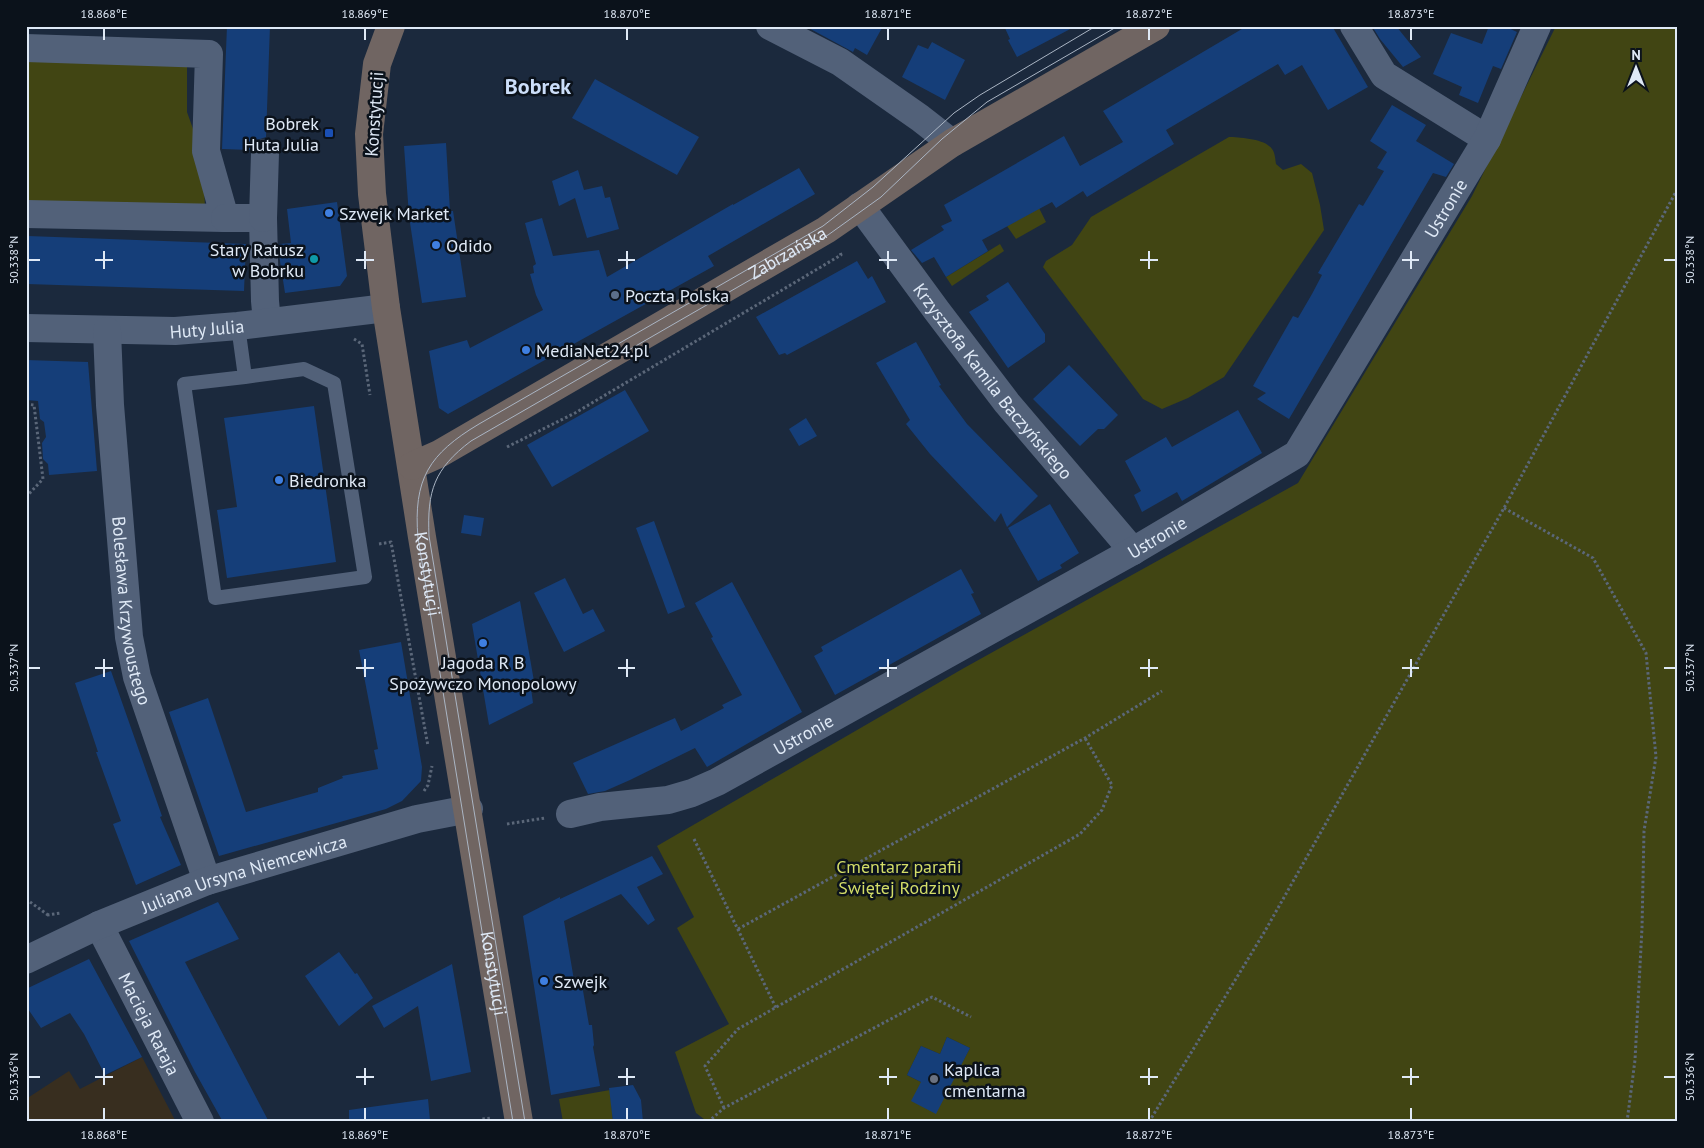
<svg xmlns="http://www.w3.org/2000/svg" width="1704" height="1148" viewBox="0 0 1704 1148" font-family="'PT Sans',sans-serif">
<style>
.education{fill:#382e1f}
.green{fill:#414513;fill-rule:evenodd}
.building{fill:#153e79}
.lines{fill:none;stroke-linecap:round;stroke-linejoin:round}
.path{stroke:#5b6779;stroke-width:3;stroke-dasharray:2.5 2.5;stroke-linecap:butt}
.lane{stroke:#526179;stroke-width:14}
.street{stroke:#526179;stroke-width:28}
.secondary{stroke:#706562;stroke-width:28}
.tram{stroke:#aab5c4;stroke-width:1}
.ticks{fill:none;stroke:#dfe9f6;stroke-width:2}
.transit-dot{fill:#1a4fb4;stroke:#0b121b;stroke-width:2}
.shop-dot{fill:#3f7fe0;stroke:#0b121b;stroke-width:2}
.culture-dot{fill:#0f9aa8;stroke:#0b121b;stroke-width:2}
.service-dot{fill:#5c6f8a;stroke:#0b121b;stroke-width:2}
.worship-dot{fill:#6b7280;stroke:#0b121b;stroke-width:2}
.labels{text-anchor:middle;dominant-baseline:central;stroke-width:5;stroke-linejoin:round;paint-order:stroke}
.street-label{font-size:18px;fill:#dfe9f6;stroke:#0b121b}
.poi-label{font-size:18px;fill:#dfe9f6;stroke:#0b121b;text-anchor:start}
.park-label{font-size:18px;fill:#d3dd68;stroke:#0b121b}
.district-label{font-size:22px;font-weight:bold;fill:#ccdef9;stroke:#0b121b}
.neatline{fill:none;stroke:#dfe9f6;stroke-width:2}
.ticks-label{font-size:12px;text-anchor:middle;fill:#dfe9f6}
</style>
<rect width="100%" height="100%" fill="#1b293d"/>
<polygon class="education" points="142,1057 176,1122 26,1122 26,1099 69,1071 80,1089"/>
<g class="green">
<path d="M1556,26H1678V1122H708L696,1113L675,1052L729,1024L677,928L694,917L657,846L964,668L1298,483L1472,196ZM947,1037L970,1048L935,1113L921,1082L907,1075L921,1046L940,1054Z"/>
<polygon points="26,59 187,65 187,112 203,157 205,210 26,204"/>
<path d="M1229,137C1238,137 1262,139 1269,146C1275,150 1275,157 1276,164L1283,170L1301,164L1312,173L1320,205L1324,230L1224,377L1188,398L1162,409L1143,399L1043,267L1046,261L1072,245L1091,217Z"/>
<polygon points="1039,208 1046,222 1016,239 1007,226"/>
<polygon points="1000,244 1004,251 952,286 946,277"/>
<polygon points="610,1090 613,1122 563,1122 559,1099"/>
</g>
<g class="building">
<polygon points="227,26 270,26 266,137 257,140 252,144 250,150 222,149"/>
<polygon points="805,26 883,26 867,55 855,48 853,52"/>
<polygon points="1004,26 1076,26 1017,57 1008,40 1010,39"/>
<polygon points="1247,26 1332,26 1368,87 1328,110 1302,65 1285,75 1278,64 1166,130 1174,144 1149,159 1087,197 1083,191 1056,208 1052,202 982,240 988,251 946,277 934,257 922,263 911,250 944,230 941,226 952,221 944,205 1064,136 1080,166 1123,142 1103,111"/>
<polygon points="1372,26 1396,26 1421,57 1403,67 1380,39"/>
<polygon points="1489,26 1504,26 1517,32 1501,69 1493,66 1478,103 1459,95 1462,87 1433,74 1451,33 1482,44"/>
<polygon points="932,42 965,60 945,100 902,77 918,45 928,49"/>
<polygon points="595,79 699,137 677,175 572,118"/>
<polygon points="1392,105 1426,125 1416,141 1454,164 1446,177 1433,173 1289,419 1257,399 1266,393 1253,386 1293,316 1298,318 1312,294 1322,275 1318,273 1359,204 1363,206 1384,171 1377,168 1387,152 1370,141"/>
<polygon points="446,143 450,211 453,211 466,297 422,303 409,216 404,146"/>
<polygon points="799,168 815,194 708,256 714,266 448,414 439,408 429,351 467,340 470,348 543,310 536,295 530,274 534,273 533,266 536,264 525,223 542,218 553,256 599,250 607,277 733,204 733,205"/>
<polygon points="578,170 584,190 602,186 605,198 610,197 619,229 587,238 575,198 559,206 552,181"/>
<polygon points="337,202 347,276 340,286 285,293 280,261 279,244 291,243 287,209"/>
<polygon points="28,236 246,244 244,291 27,284"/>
<polygon points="857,261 868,279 872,276 886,302 787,355 785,353 779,355 756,317"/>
<polygon points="1008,282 1045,334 1045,342 1008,368 969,312 989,300 986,296"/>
<polygon points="916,342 941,385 939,386 967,424 1038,496 1007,527 1001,513 995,522 930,454 906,424 910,420 876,363"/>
<polygon points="26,360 88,362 97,471 49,475 48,464 43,459 42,443 46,437 44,422 40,419 38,401 26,400"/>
<polygon points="1069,365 1118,415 1104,429 1098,429 1080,446 1033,399"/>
<polygon points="625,390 649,431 552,487 527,445"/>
<polygon points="314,406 336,562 227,578 217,510 237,507 224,418"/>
<polygon points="1238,410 1262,453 1182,501 1177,492 1142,512 1134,495 1141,491 1125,461 1166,437 1172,447"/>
<polygon points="806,418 817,436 799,446 789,429"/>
<polygon points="1050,504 1079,553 1060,565 1062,568 1038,581 1008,528"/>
<polygon points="464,515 484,518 481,536 461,533"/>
<polygon points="654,521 685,607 668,614 636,528"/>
<polygon points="961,569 974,593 971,594 981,614 835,695 814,656 823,651 821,647"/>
<polygon points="565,578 583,614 593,609 605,631 564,652 534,593"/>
<polygon points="732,582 802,712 707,767 695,748 630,780 605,791 588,794 573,763 675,718 681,731 724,708 722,705 742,695 711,638 713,637 695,603"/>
<polygon points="520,601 535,687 531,688 533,703 489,725 472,624"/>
<polygon points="401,642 422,767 421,781 402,801 386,809 219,856 169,712 208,698 246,812 318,792 318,788 343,778 342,776 378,769 374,750 378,749 359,650"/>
<polygon points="111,671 162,816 160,817 181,865 136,885 113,824 121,821 96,752 98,752 75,683"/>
<polygon points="652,856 663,874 637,887 655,920 648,925 621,894 564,921 575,986 582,985 589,1025 592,1025 594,1045 593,1047 600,1086 551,1095 523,916 560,897 560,899"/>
<polygon points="218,902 239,939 185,962 269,1122 223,1122 195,1072 129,941"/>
<polygon points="339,952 355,974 357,973 373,998 339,1026 305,976"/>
<polygon points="89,959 142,1057 105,1075 84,1034 70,1013 41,1028 26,1006 26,989"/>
<polygon points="452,964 471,1072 431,1081 418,1006 384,1028 372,1006"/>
<polygon points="947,1037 970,1048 936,1114 911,1101 921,1082 907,1075 921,1046 940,1054"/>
<polygon points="633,1085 641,1100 643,1122 613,1122 609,1088"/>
<polygon points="428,1099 430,1120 418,1122 349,1122 349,1110"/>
</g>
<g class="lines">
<g class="path">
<polyline points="354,339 362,344 370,395"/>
<polyline points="26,404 34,405 43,479 26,497"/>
<polyline points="507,447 575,413 841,255 840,252"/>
<polyline points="1504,508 1593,558 1646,653 1656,757 1644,831 1642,928 1635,1060 1627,1122"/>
<polyline points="379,544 391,542 428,746"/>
<polyline points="424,791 428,785 432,766"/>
<polyline points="507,824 545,818"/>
<polyline points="694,839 776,1008"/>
<polyline points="26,899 48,915"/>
<polyline points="47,915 61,913"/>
<polyline points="738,929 1085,738 1162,691"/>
<polyline points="724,1108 705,1066 738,1029 1080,834 1102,810 1112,785 1085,738"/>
<polyline points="479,1122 481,1119 492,1118"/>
<polyline points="708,1122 724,1108 932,997 971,1017"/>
<polyline points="1149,1122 1265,931 1504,508 1678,188"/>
</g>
<polyline class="lane" points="238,326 245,377 304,369 334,383 365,577 215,598 184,384 245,377"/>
<g class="street">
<polyline points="770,26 840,62 920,118 952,143"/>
<polyline points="1354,26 1384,75 1487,139"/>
<polyline points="26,48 209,54 206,151 225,218 26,214"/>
<path id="s1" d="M860,206L937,311L1007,403L1133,551"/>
<polyline points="225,218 263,218 265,301 267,322"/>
<polyline points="263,218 265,153"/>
<path id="s2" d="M26,328L175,331L238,326L386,308"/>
<path id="s3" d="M107,331L110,405L129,637L137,677L207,881"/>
<path id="s4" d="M570,814L600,807L668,800L692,793L717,782L1133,551L1297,454L1487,139L1537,26"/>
<path id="s5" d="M99,925L200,1122"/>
<path id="s6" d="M26,960L99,925L207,881L417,819L469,809"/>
</g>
<g class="secondary">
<path id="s7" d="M391,26L377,64L369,134L372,194L386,308L422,537L519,1122"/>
<path id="s8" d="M412,466L439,454L826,230L952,143L1156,26"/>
</g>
<g class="tram">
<path d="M513,1122L418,538C413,479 429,454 479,424L823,226L873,187L954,113L980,95L1096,26"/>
<path d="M525,1122L429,536C427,491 434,469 471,441L828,235L881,197L942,139L987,102L1118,26"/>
</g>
</g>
<path class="ticks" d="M104,28V40M365,28V40M627,28V40M888,28V40M1149,28V40M1411,28V40M104,251V269M365,251V269M627,251V269M888,251V269M1149,251V269M1411,251V269M28,260H40M95,260H113M356,260H374M618,260H635M879,260H897M1140,260H1158M1402,260H1419M1664,260H1676M104,659V677M365,659V677M627,659V677M888,659V677M1149,659V677M1411,659V677M28,668H40M95,668H113M356,668H374M618,668H635M879,668H897M1140,668H1158M1402,668H1419M1664,668H1676M104,1068V1085M365,1068V1085M627,1068V1085M888,1068V1085M1149,1068V1085M1411,1068V1085M28,1077H40M95,1077H113M356,1077H374M618,1077H635M879,1077H897M1140,1077H1158M1402,1077H1419M1664,1077H1676M104,1108V1120M365,1108V1120M627,1108V1120M888,1108V1120M1149,1108V1120M1411,1108V1120"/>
<rect class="transit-dot" x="324" y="128" width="10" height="10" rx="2.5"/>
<g class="shop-dot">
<circle cx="329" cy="213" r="5"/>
<circle cx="436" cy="245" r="5"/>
<circle cx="526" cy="350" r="5"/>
<circle cx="279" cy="480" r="5"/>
<circle cx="483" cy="643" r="5"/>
<circle cx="544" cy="981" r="5"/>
</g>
<circle class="culture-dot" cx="314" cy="259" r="5"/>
<circle class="service-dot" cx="615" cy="295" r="5"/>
<circle class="worship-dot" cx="934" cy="1079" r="5"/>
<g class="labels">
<g class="street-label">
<text transform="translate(374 114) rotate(-86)">Konstytucji</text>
<text stroke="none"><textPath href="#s4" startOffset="1105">Ustronie</textPath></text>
<text stroke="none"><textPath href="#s8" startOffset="432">Zabrzańska</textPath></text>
<text stroke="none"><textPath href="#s2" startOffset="181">Huty Julia</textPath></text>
<text stroke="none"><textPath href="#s1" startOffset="220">Krzysztofa Kamila Baczyńskiego</textPath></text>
<text stroke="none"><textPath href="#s4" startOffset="655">Ustronie</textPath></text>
<text stroke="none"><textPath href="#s7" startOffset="555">Konstytucji</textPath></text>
<text stroke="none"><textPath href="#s3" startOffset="281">Bolesława Krzywoustego</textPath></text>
<text stroke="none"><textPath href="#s4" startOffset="250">Ustronie</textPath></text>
<text stroke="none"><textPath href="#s6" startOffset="235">Juliana Ursyna Niemcewicza</textPath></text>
<text stroke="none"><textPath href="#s7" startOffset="960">Konstytucji</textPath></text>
<text stroke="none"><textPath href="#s5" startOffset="111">Macieja Rataja</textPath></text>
</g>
<g class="poi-label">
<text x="319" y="123" text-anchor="end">Bobrek<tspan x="319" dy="21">Huta Julia</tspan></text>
<text x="339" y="213">Szwejk Market</text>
<text x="446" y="245">Odido</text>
<text x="304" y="249" text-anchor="end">Stary Ratusz<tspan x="304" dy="21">w Bobrku</tspan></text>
<text x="625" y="295">Poczta Polska</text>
<text x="536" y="350">MediaNet24.pl</text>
<text x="289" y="480">Biedronka</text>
<text x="483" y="662" text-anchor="middle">Jagoda R B<tspan x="483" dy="21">Spożywczo Monopolowy</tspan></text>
<text x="554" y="981">Szwejk</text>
<text x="944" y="1069">Kaplica<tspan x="944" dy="21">cmentarna</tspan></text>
</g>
<g class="park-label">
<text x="899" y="866">Cmentarz parafii<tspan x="899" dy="21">Świętej Rodziny</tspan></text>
</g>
<g class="district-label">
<text x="538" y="86">Bobrek</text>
</g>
</g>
<rect width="1704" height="1148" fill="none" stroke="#0b121b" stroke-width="55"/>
<g transform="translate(1636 68)" stroke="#0b121b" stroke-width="4" paint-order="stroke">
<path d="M0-4L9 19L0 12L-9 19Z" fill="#dfe9f6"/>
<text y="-8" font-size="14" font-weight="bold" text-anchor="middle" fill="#dfe9f6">N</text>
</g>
<rect x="28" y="28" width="1648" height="1092" class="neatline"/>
<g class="ticks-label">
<text x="104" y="18">18.868°E</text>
<text x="365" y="18">18.869°E</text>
<text x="627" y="18">18.870°E</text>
<text x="888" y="18">18.871°E</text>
<text x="1149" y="18">18.872°E</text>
<text x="1411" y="18">18.873°E</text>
<text transform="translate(14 260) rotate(-90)" y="4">50.338°N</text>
<text transform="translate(1690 260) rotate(-90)" y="4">50.338°N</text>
<text transform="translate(14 668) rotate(-90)" y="4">50.337°N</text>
<text transform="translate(1690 668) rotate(-90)" y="4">50.337°N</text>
<text transform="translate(14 1077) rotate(-90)" y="4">50.336°N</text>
<text transform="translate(1690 1077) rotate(-90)" y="4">50.336°N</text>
<text x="104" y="1139">18.868°E</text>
<text x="365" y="1139">18.869°E</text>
<text x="627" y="1139">18.870°E</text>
<text x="888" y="1139">18.871°E</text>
<text x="1149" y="1139">18.872°E</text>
<text x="1411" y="1139">18.873°E</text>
</g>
</svg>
